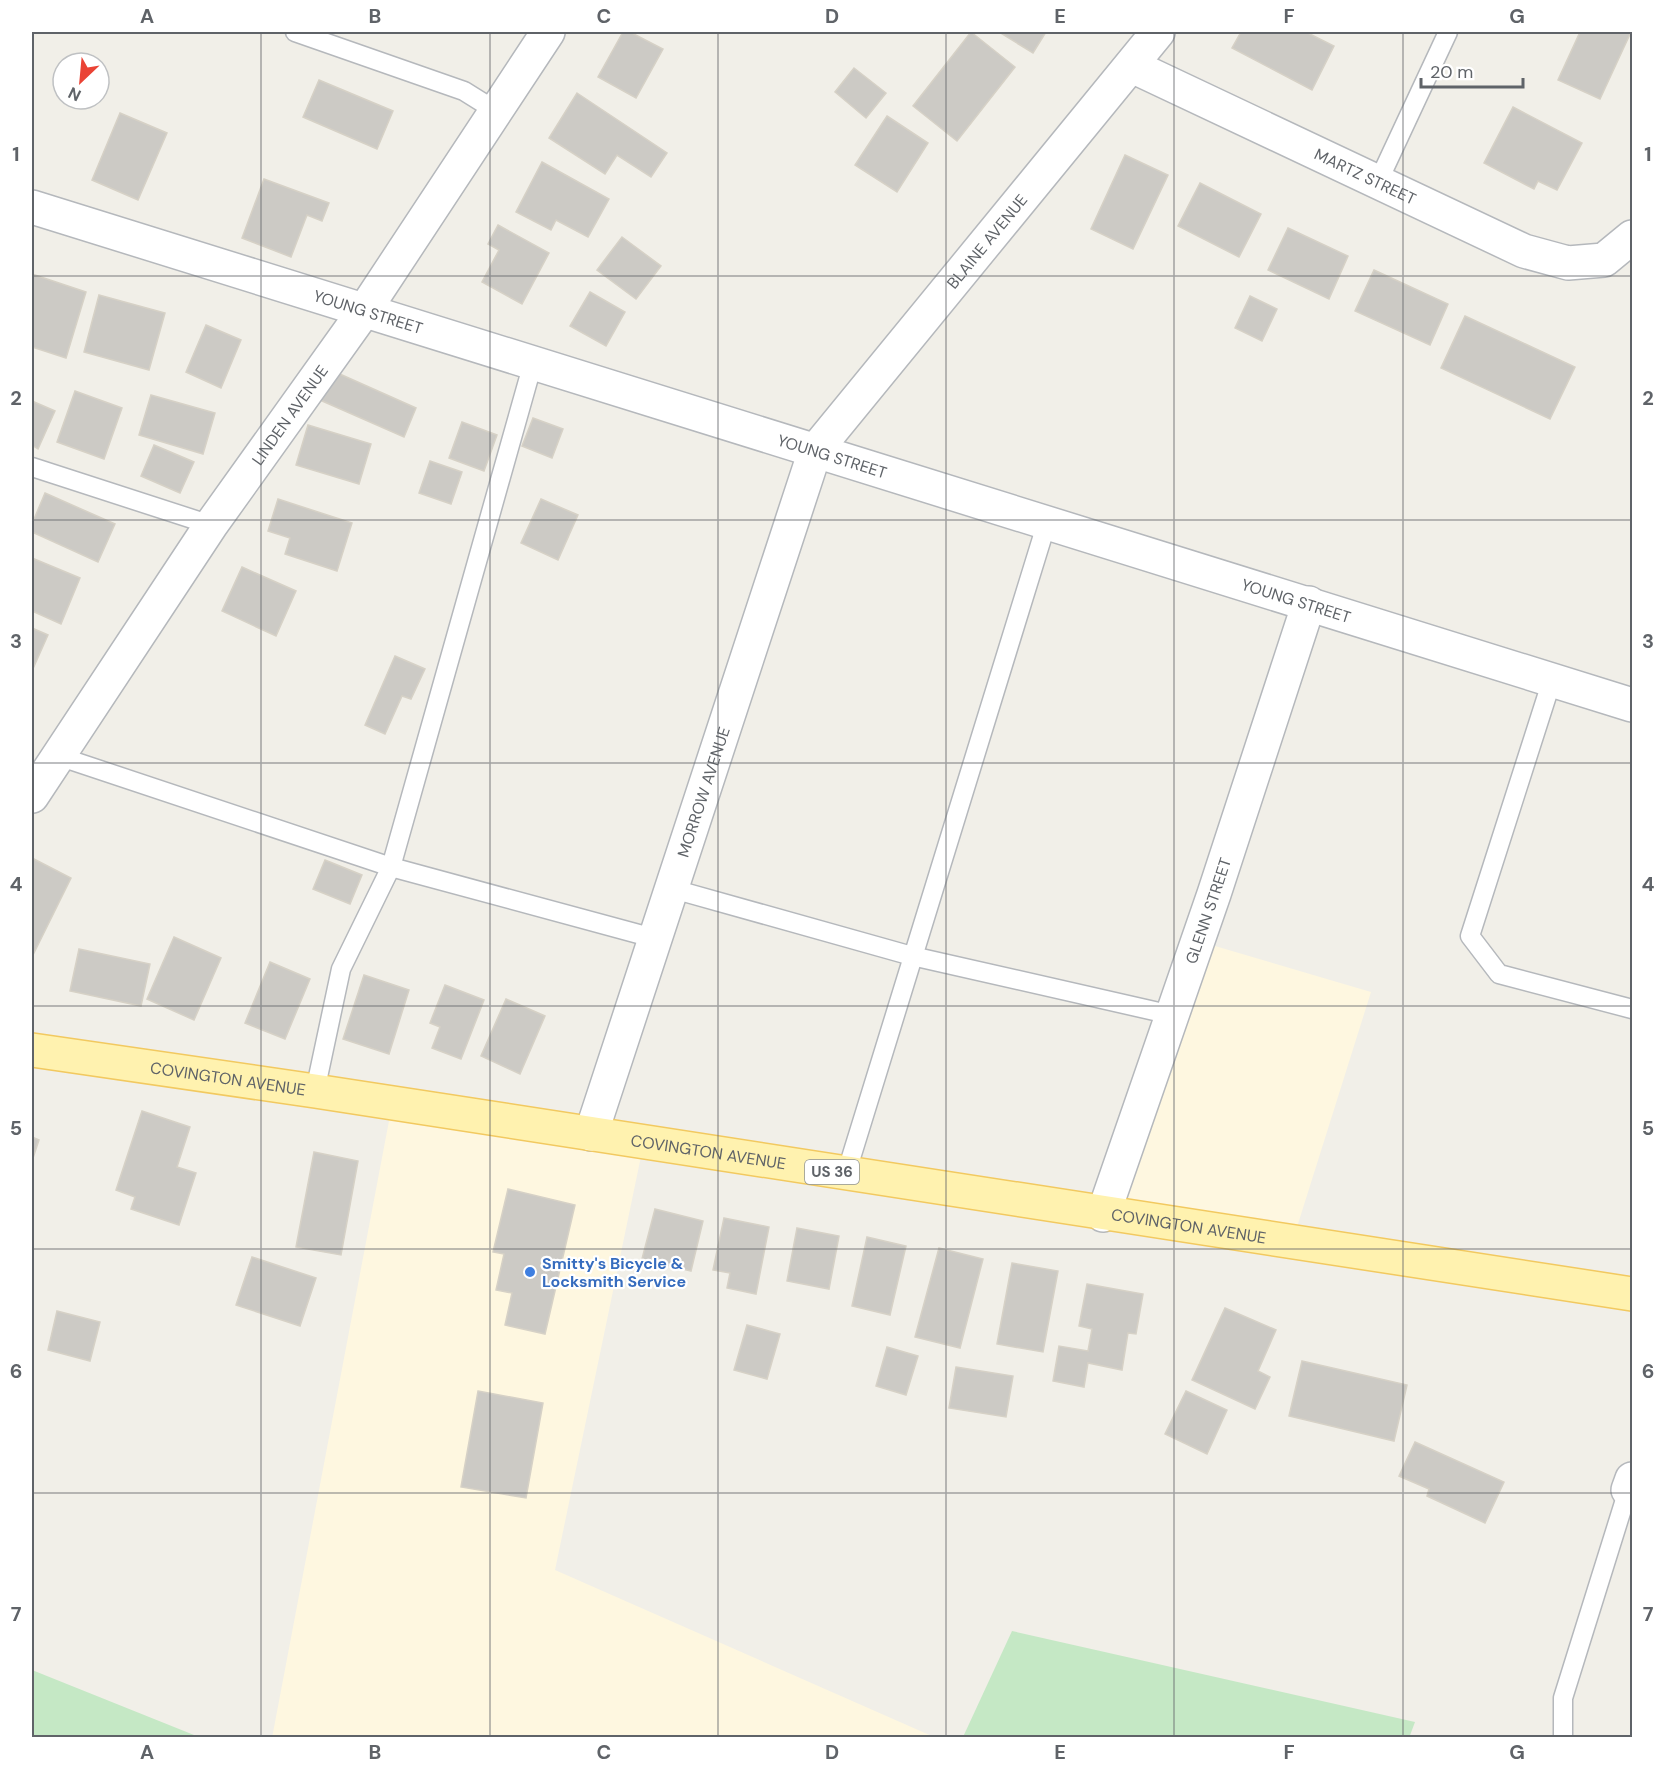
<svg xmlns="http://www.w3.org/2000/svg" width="1664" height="1769" viewBox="0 0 1664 1769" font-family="'DM Sans',sans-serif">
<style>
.commercial{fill:#fef7e0}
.green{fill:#c5e8c5}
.building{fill:#cccac5;stroke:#d6d1c6;stroke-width:1.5}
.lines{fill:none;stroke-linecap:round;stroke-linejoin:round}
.service-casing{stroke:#b5b8bc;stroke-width:21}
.minor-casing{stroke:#b5b8bc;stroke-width:36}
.primary-casing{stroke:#f2c960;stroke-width:36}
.service{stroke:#fff;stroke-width:18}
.minor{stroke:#fff;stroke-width:33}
.primary{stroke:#fff2af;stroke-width:33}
.grid{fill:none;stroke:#5f6368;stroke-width:1.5;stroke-opacity:0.55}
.shop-dot{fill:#3f7fe0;stroke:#fff;stroke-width:2}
.labels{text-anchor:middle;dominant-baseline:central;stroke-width:4.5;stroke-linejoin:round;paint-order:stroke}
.shield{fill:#fff;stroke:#8f9295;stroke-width:1.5}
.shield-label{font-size:15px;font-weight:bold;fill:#5f6368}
.street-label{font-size:16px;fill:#5f6368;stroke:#fff}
.shop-label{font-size:16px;font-weight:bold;fill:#366cbe;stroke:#fff;text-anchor:start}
.neatline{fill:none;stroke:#5f6368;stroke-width:2}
.grid-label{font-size:20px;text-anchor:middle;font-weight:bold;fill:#5f6368}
</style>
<rect width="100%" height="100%" fill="#f1efe8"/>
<g class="commercial">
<polygon points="1198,941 1371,992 1292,1243 1103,1215"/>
<polygon points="392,1105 644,1142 555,1570 934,1737 272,1738"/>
</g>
<g class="green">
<polygon points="1012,1631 1415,1722 1409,1738 963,1737"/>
<polygon points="32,1670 199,1737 32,1737"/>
</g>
<g class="building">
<polygon points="623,32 630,32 663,49 636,98 598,77"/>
<polygon points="971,32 1015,67 957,141 913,106"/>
<polygon points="999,32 1046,32 1033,53"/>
<polygon points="1241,32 1306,32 1334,46 1312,90 1232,48"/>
<polygon points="1580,32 1631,32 1600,99 1558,80"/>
<polygon points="854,68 886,93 866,118 835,92"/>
<polygon points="319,80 393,111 377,149 303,117"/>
<polygon points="577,93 667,153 651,177 617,155 605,174 549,138"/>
<polygon points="1513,107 1582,143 1557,190 1538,181 1534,189 1484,163"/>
<polygon points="120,113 167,133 138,200 92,180"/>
<polygon points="887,116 928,143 897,192 855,165"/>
<polygon points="1125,155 1168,175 1133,249 1091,229"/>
<polygon points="542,162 609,199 588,237 556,220 551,230 516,212"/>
<polygon points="264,179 329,203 322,221 307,215 291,257 242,238"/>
<polygon points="1200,183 1261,214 1239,257 1178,226"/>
<polygon points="498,225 549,253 522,304 482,282 499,250 488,244"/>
<polygon points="1288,228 1348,256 1329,299 1268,270"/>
<polygon points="622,237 661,266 636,299 597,270"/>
<polygon points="1374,270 1448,304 1430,345 1355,311"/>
<polygon points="32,274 86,292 66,358 32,347"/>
<polygon points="590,292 625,312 606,346 570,326"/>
<polygon points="99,295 165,313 149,370 84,352"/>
<polygon points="1250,296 1277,309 1262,341 1235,328"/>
<polygon points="1465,316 1575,367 1550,419 1441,368"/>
<polygon points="206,325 241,340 221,388 186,372"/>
<polygon points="333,371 416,408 404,437 320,400"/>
<polygon points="75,391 122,408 104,459 57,442"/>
<polygon points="151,395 215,413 203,454 139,435"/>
<polygon points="32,401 55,411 38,449 32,445"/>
<polygon points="533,418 563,429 552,458 522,446"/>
<polygon points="462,422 497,435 484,471 449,458"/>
<polygon points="308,425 371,444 359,484 296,465"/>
<polygon points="154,445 194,462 180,493 141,476"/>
<polygon points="430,461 462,472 451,504 419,493"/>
<polygon points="45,493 115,524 98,562 32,532 32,524"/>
<polygon points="278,499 352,523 337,571 285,554 290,538 268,531"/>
<polygon points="541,499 578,515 558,560 521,543"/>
<polygon points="32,558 80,578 61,624 32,611"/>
<polygon points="242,567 296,591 276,636 222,611"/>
<polygon points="32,628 48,635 32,671"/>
<polygon points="395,656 425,669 411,699 402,696 385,734 365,725"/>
<polygon points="32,858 71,878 32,957"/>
<polygon points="325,860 362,875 350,904 313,889"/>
<polygon points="174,937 221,958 194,1020 147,999"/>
<polygon points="79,949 150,964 141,1006 70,991"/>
<polygon points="270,962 310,979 285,1039 245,1023"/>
<polygon points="364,975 409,990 389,1054 343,1039"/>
<polygon points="445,985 484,1000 461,1059 432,1048 440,1027 430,1023"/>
<polygon points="506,999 545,1016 520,1074 481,1056"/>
<polygon points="142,1111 190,1127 177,1167 196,1173 179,1225 131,1209 135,1197 116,1190"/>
<polygon points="32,1137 39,1140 32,1161"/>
<polygon points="314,1152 358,1161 341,1255 296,1247"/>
<polygon points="508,1189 575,1205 545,1334 505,1325 512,1293 496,1290 504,1254 493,1252"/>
<polygon points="655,1209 703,1221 691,1271 642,1259"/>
<polygon points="724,1218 769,1227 756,1294 727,1288 730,1273 713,1270"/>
<polygon points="797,1228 839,1236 829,1289 787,1281"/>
<polygon points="867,1237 906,1246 890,1315 852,1306"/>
<polygon points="939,1248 983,1259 960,1348 915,1337"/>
<polygon points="252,1257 316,1278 300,1326 236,1305"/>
<polygon points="1012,1263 1058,1271 1043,1352 997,1344"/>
<polygon points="1087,1284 1143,1294 1136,1334 1128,1333 1122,1370 1088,1363 1084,1387 1053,1381 1059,1346 1088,1351 1092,1329 1079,1326"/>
<polygon points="1225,1308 1276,1330 1258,1371 1270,1377 1255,1409 1192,1380"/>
<polygon points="57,1311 100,1322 90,1361 48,1350"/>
<polygon points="747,1325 780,1334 767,1379 734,1370"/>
<polygon points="887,1347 918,1356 906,1395 876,1386"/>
<polygon points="1302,1361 1407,1385 1394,1441 1289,1416"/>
<polygon points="956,1367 1013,1376 1006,1417 949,1408"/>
<polygon points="478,1391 543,1403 526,1498 461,1487"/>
<polygon points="1186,1391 1227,1410 1207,1454 1165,1434"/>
<polygon points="1415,1442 1504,1482 1485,1523 1427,1496 1429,1489 1399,1476"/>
</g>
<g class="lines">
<g class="service-casing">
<g id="service">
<polyline points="295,32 464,91 496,111"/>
<polyline points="1378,182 1448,32"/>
<polyline points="32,467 211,525"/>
<polyline points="1552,680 1470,936 1499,974 1632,1009"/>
<polyline points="58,756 391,867 657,939"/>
<polyline points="673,889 912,956 1172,1015"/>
<polyline points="315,1091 341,969 391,867 533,363"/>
<polyline points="846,1174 1047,522"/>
<polyline points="1563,1738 1563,1698 1628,1490"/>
</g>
</g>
<g class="minor-casing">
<g id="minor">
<path id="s1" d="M1132,66L1524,251L1568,263L1604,260L1632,237"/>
<path id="s2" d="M32,207L1632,705"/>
<path id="s3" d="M32,796L211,525L364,311L548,32"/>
<path id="s4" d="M591,1134L815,451L1158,32"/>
<path id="s5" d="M1103,1215L1214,894L1309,603"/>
<polyline points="1628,1490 1632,1479"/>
</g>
</g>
<g class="primary-casing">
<g id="primary">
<path id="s6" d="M32,1050L315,1091L1632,1294"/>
</g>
</g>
<use href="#service" class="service"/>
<use href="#minor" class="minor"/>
<use href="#primary" class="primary"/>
</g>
<path class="grid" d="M261,32V1738M490,32V1738M718,32V1738M946,32V1738M1174,32V1738M1403,32V1738M32,276H1632M32,520H1632M32,763H1632M32,1006H1632M32,1249H1632M32,1493H1632"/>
<circle class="shop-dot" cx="530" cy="1272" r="6"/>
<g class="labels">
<rect class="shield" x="805" y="1160" width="54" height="24" rx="4.5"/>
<g class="shield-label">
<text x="832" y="1172">US 36</text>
</g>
<g class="street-label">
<text stroke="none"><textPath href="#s1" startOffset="258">MARTZ STREET</textPath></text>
<text stroke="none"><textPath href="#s4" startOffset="990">BLAINE AVENUE</textPath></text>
<text stroke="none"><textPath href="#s2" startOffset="352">YOUNG STREET</textPath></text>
<text stroke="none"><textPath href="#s3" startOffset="460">LINDEN AVENUE</textPath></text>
<text stroke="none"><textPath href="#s2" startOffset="838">YOUNG STREET</textPath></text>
<text stroke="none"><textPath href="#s2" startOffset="1324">YOUNG STREET</textPath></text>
<text stroke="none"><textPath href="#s4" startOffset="360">MORROW AVENUE</textPath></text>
<text stroke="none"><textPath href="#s5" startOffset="322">GLENN STREET</textPath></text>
<text stroke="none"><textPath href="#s6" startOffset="198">COVINGTON AVENUE</textPath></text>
<text stroke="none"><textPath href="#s6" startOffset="684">COVINGTON AVENUE</textPath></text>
<text stroke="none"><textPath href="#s6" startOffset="1170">COVINGTON AVENUE</textPath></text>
</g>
<g class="shop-label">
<text x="542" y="1263">Smitty's Bicycle &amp;<tspan x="542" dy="18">Locksmith Service</tspan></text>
</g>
</g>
<rect width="1664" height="1769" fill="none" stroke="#ffffff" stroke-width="66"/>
<g transform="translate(81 81) rotate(206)"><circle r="28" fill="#ffffff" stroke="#bfc1c3" stroke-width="1.5"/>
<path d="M0-4.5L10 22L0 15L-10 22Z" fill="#ea4335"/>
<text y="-9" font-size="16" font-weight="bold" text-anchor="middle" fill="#5f6368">N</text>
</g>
<path d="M1421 78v9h102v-9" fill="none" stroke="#5f6368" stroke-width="3"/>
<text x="1430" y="78" font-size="18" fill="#5f6368" stroke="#ffffff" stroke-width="4.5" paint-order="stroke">20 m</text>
<rect x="33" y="33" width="1598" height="1703" class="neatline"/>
<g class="grid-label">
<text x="147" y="23">A</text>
<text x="375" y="23">B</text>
<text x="604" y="23">C</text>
<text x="832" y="23">D</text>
<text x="1060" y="23">E</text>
<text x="1289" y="23">F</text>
<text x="1517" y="23">G</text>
<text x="16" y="161">1</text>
<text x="1648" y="161">1</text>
<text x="16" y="405">2</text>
<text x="1648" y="405">2</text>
<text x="16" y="648">3</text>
<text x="1648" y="648">3</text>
<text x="16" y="891">4</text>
<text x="1648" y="891">4</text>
<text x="16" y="1135">5</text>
<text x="1648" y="1135">5</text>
<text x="16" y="1378">6</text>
<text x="1648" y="1378">6</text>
<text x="16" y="1621">7</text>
<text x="1648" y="1621">7</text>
<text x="147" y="1759">A</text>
<text x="375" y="1759">B</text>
<text x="604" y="1759">C</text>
<text x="832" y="1759">D</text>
<text x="1060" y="1759">E</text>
<text x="1289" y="1759">F</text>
<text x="1517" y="1759">G</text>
</g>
</svg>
